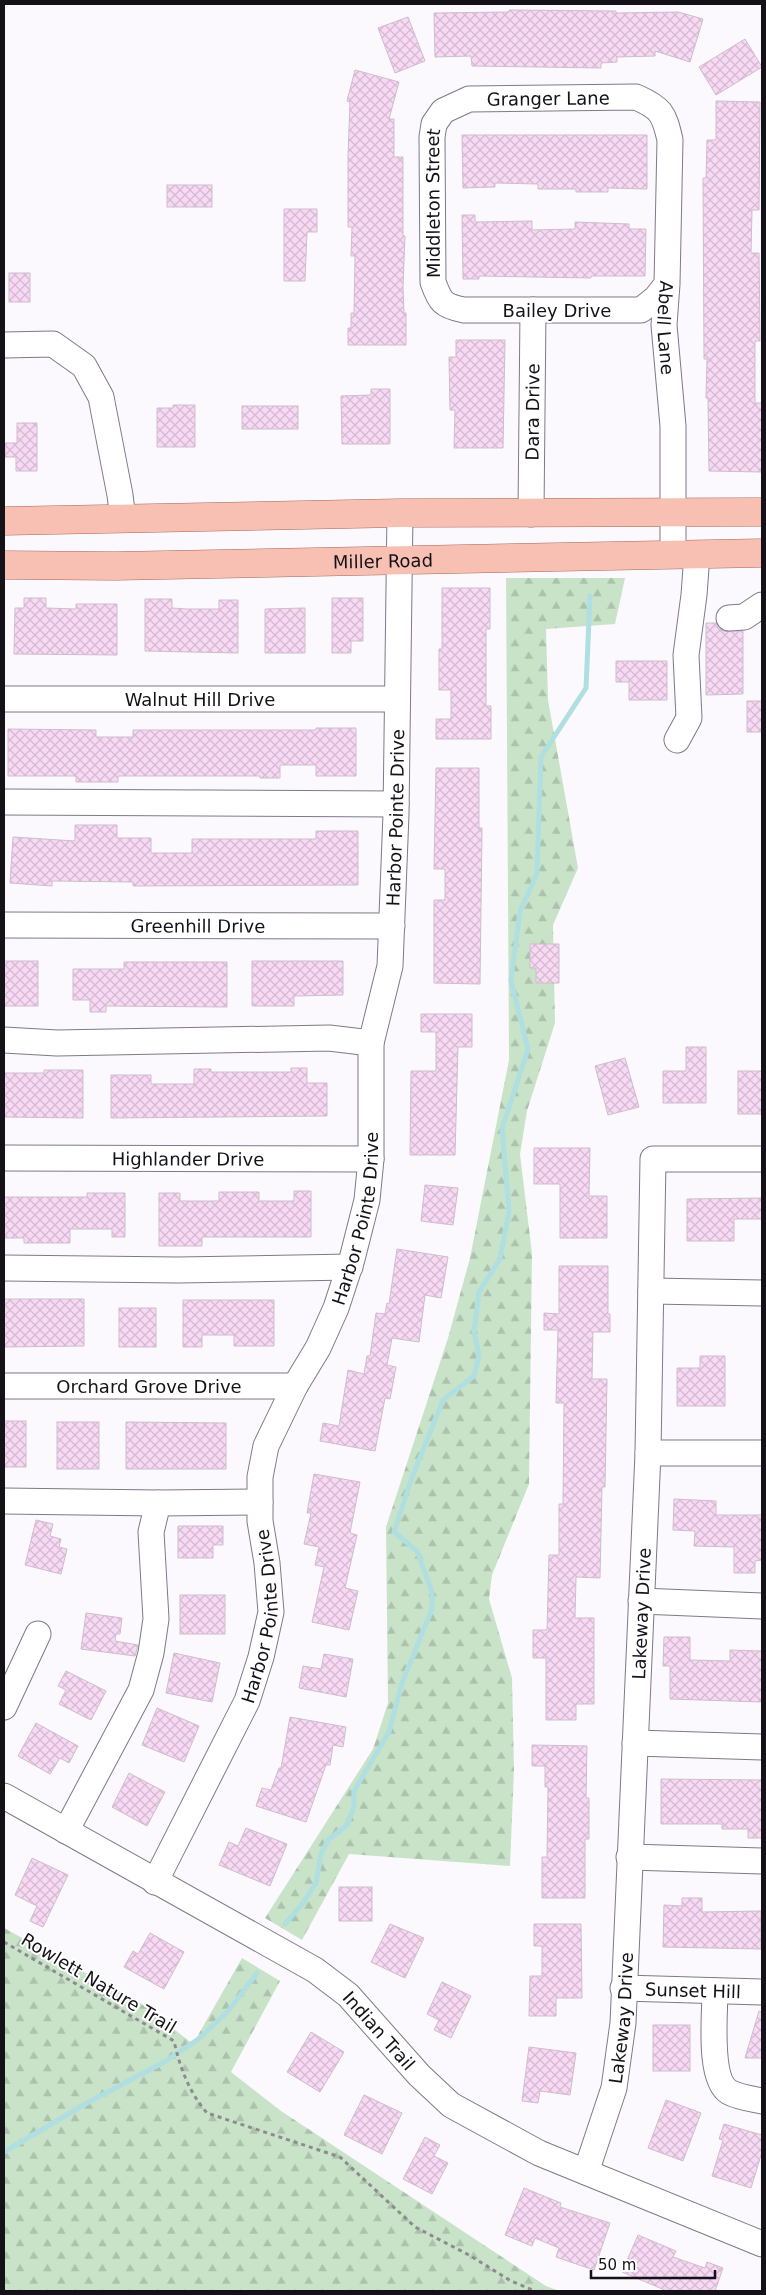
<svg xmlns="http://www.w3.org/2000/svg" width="766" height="2295" viewBox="0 0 766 2295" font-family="'DejaVu Sans',sans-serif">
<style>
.forest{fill:url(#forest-firs)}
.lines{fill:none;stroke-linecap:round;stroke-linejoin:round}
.stream{stroke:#afdfe0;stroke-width:5}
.building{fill:url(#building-cross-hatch);stroke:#cebdcc}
.minor-casing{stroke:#81778a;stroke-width:27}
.major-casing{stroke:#a6675c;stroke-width:29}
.path{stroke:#8e8b90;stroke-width:3;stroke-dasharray:4 4;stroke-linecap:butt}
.minor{stroke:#fff;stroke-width:25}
.major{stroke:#f8c0b3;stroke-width:28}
.labels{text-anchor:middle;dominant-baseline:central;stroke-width:4;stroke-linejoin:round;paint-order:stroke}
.street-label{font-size:18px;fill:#141118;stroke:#fff}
</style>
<defs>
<pattern id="forest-firs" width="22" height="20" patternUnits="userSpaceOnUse" patternTransform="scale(1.25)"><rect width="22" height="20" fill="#c9e3c9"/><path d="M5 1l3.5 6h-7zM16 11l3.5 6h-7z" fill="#acc2ac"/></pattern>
<pattern id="building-cross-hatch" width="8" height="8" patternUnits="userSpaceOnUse" patternTransform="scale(1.25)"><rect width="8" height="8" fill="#f8d9f4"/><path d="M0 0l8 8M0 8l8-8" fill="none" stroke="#d4b9d0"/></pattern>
</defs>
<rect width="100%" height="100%" fill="#fbf9fd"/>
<g class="forest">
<polygon points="506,578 625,578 615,624 546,629 548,700 578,868 553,925 555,1023 527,1111 520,1154 532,1254 529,1484 492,1575 489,1599 512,1678 514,1769 510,1866 349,1854 302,1940 265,1918 373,1749 388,1703 386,1527 448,1338 470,1258 509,1060"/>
<polygon points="4,1928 139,2002 193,2044 242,1958 280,1981 231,2072 281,2111 546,2286 560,2291 4,2291"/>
</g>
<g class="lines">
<g class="stream">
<polyline points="285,1924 303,1903 316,1883 321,1854 328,1840 347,1825 354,1807 354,1791 389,1732 402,1683 432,1609 432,1592 417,1551 394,1532 411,1480 443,1400 474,1376 479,1355 474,1332 479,1292 500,1259 509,1211 502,1129 528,1049 511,981 520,911 537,874 541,757 586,688 590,596"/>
<polyline points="4,2152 87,2103 164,2062 200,2038 229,2010 257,1973"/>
</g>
</g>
<g class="building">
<polygon points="509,10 616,11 616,13 678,12 703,19 690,62 655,51 655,56 617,57 617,62 601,63 601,68 472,66 471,56 435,57 434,13 509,12"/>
<polygon points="408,17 425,61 395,73 378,28"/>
<polygon points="745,39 762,67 716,95 699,67"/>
<polygon points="355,70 399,82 389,119 394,119 394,157 403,157 403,236 405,236 403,287 404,313 406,313 406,345 348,345 348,328 351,328 351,313 354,313 355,256 351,256 352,227 348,227 348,157 350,102 347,101"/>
<polygon points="716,101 760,102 759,210 752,210 751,253 759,253 760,341 755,341 755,403 762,403 762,472 709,471 708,398 706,398 707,359 704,359 703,178 706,178 707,140 716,140"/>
<polygon points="462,135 647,135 647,189 608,188 608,192 576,192 576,189 538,189 538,184 495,183 495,187 463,188"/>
<rect x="167" y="185" width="45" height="22"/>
<polygon points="284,209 317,209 317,232 307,232 305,281 284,281"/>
<polygon points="462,215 475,215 475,222 532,221 532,230 575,229 575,222 629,224 629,229 646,229 645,276 591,276 591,278 479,276 479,279 463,279"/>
<rect x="9" y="273" width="21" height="29"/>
<polygon points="456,340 505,340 503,448 454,448 455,410 450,410 449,357 456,357"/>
<polygon points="371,389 390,389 390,444 342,444 341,396 371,395"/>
<polygon points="173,405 195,405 195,447 157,447 157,408 173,408"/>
<rect x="242" y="406" width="56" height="23"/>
<polygon points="17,423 37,423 37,471 16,471 16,457 5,457 5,443 17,443"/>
<polygon points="442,588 490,588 490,629 486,629 486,706 491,706 491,739 436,739 436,719 451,719 451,690 439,690 439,649 442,649"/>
<polygon points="24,598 46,598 46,608 76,609 76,604 117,604 117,655 14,654 15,608 24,608"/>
<polygon points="332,598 363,598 363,641 351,641 351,653 332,653"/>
<polygon points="145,599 172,599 172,608 187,609 219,609 219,600 238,600 238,653 145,651"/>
<polygon points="305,608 305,653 265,653 265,609"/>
<polygon points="706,623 716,623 723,631 743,631 743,694 706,695"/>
<polygon points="616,661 667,661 667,700 629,700 629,682 616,682"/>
<rect x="747" y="701" width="15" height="31"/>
<polygon points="316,728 356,728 356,776 316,776 316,765 280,765 280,778 260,778 260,776 118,776 118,782 76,782 76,776 8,776 8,729 96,730 96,737 133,737 133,730 316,730"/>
<polygon points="436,768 479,768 479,828 482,828 480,984 434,983 434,900 445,900 445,869 434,869"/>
<polygon points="75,825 117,825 117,838 151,838 151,853 192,853 192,839 316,839 316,831 358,831 358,885 133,886 133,882 52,881 52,886 10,883 13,837 75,841"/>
<polygon points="530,944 559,944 559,983 536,983 536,968 530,968"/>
<rect x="4" y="961" width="34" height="45"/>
<polygon points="252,961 343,961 343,995 294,996 294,1006 252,1006"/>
<polygon points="124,962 227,962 227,1007 106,1006 106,1012 90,1012 90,1000 73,1000 73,969 124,969"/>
<polygon points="421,1014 472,1014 472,1047 458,1047 455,1155 410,1155 411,1071 436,1071 436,1032 421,1032"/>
<polygon points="686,1047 706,1047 706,1103 663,1103 663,1071 686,1071"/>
<polygon points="625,1058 639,1107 608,1115 595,1066"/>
<polygon points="291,1068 307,1068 307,1083 327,1083 327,1116 111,1118 111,1075 151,1075 151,1084 194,1084 194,1069 211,1069 211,1072 291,1072"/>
<polygon points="44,1070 83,1070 83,1118 4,1117 4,1073 44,1073"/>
<rect x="738" y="1071" width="24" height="43"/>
<polygon points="534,1148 590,1148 589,1196 607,1196 607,1238 560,1238 560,1184 534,1184"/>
<polygon points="425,1185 458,1188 453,1225 421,1221"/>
<polygon points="294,1191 311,1191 311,1237 202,1237 202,1246 159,1246 159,1193 180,1193 180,1201 219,1201 219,1192 259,1192 259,1201 294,1201"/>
<polygon points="87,1193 125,1193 125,1237 112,1237 112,1229 70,1229 70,1243 24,1243 24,1238 4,1238 4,1197 87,1197"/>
<polygon points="762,1198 762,1219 734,1219 734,1241 687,1241 687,1199"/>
<polygon points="397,1249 448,1257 441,1298 425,1295 419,1342 392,1338 387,1365 396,1367 390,1399 385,1398 375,1451 320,1441 323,1423 339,1426 348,1370 364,1374 367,1356 370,1356 376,1313 385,1314 387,1303 389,1304"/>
<polygon points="559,1266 608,1266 608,1314 610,1314 610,1332 593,1332 592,1379 607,1379 605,1487 602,1487 600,1578 576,1577 575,1618 594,1618 594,1704 576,1704 576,1720 546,1720 546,1658 533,1658 533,1630 547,1630 549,1555 559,1555 559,1504 563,1504 564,1403 556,1403 558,1330 544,1330 544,1313 559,1314"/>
<polygon points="4,1299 84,1299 84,1346 4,1347"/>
<polygon points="183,1300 274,1300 274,1346 234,1346 234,1335 202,1335 202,1347 183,1347"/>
<rect x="119" y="1308" width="37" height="39"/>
<polygon points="700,1356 725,1356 725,1406 677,1406 677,1368 700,1368"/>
<rect x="4" y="1421" width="22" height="46"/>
<rect x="57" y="1422" width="42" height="47"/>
<polygon points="126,1422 226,1423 226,1469 126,1469"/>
<polygon points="314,1474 360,1482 350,1533 357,1535 345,1588 358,1591 349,1630 312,1622 324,1567 315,1565 319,1547 304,1544 311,1513 307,1513"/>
<polygon points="674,1499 716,1501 716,1515 762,1515 762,1560 755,1561 755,1573 734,1573 734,1547 694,1546 695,1531 673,1530"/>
<polygon points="36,1520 53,1524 50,1536 61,1539 59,1547 67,1549 61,1574 25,1565"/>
<polygon points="178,1526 223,1526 223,1545 213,1545 213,1558 178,1558"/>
<rect x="180" y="1595" width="45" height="39"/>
<polygon points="86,1613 122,1618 120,1634 116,1634 115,1641 138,1645 135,1656 81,1649"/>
<polygon points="664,1637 690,1637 690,1660 730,1661 730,1650 762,1651 762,1702 670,1699 670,1666 663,1666"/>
<polygon points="174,1653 220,1663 212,1702 166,1693"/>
<polygon points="324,1654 353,1659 346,1697 299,1688 303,1666 321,1669"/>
<polygon points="66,1671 106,1691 91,1720 59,1704 66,1690 58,1686"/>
<polygon points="157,1708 199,1726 184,1762 142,1745"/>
<polygon points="290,1717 346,1727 343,1747 333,1745 330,1765 326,1765 306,1822 256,1806 262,1788 271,1790 279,1768 281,1768"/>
<polygon points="36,1723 78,1746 69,1763 60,1758 50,1774 18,1756"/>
<polygon points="532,1745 587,1746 586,1798 589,1798 589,1839 585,1839 585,1898 542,1898 542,1857 547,1857 548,1787 545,1787 545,1766 532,1766"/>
<polygon points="129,1773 165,1792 147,1826 112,1807"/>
<polygon points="661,1779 762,1780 762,1838 748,1838 748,1829 722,1829 722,1824 661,1824"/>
<polygon points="246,1828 287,1844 270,1886 219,1865 229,1842 238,1846"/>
<polygon points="32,1858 68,1875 43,1927 30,1921 37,1906 15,1895"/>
<rect x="339" y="1887" width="33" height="34"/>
<polygon points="682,1898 702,1898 702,1912 761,1911 761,1949 663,1947 664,1905 682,1906"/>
<polygon points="390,1924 424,1938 405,1978 371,1962"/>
<polygon points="534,1924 581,1924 582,1998 556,1998 556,2016 529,2016 530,1976 542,1976 542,1946 534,1946"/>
<polygon points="150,1933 184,1952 164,1989 124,1967 133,1951 138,1954"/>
<polygon points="442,1982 471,1996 451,2038 434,2030 439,2020 427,2014"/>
<polygon points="759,2011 762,2012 762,2058 745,2058"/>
<rect x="653" y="2025" width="37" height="46"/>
<polygon points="311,2032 344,2052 320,2092 287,2072"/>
<polygon points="529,2047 576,2053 570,2095 540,2091 538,2103 522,2101"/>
<polygon points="364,2095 402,2113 382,2154 344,2135"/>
<polygon points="666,2100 701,2113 683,2161 648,2148"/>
<polygon points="724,2124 762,2135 762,2152 751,2188 712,2176 723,2140 719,2139"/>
<polygon points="425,2137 440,2145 434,2156 448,2163 432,2194 403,2179"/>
<polygon points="524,2188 561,2203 560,2207 610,2223 594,2270 556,2257 559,2248 535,2238 532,2246 505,2235"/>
<polygon points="638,2235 676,2251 673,2257 705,2268 707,2262 723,2268 715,2291 667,2291 622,2272"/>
</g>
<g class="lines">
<g class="minor-casing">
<g id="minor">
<path id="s1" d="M667,284L656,298L641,310H464C443,306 440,302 433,282L432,137L434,124L443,111L469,99L636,97C661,108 664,113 670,140L667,284L664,325L673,426V554"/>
<polyline points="4,345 53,344 84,366 101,397 120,495 123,519"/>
<path id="s2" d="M531,514L533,310"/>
<polyline points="729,618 744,617 762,605"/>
<path id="s3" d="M4,699H397"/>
<polyline points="677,740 689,718 686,655 694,595 697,554"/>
<polyline points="4,802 396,804"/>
<path id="s4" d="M4,925L392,926"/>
<polyline points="4,1040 57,1043 329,1038 371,1043"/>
<path id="s5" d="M4,1158L371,1159"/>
<polyline points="4,1268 178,1270 350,1267"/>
<polyline points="651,1291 762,1293"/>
<path id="s6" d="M4,1386H295"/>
<polyline points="648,1453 761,1453"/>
<polyline points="4,1501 158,1503 260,1502"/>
<polyline points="641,1601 762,1606"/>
<polyline points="4,1707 38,1634"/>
<polyline points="635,1743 762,1747"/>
<path id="s7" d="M4,1796L315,1970L348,1995L419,2075L451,2105L539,2153L762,2244"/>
<polyline points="66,1831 141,1690 151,1653 156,1619 151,1532 158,1503"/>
<polyline points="629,1857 762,1861"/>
<path id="s8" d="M155,1882L247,1701L261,1657L271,1612L267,1563L260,1521V1477L266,1446L295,1386L318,1348L336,1308L352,1259L367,1200L371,1159V1043L390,966L396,814L400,513"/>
<path id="s9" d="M623,1988L762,1992"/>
<path d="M715,1991C715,2013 708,2079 729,2092C738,2097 752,2099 762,2101"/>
<path id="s10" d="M586,2172L614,2088L623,2023L648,1453L653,1159H762"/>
</g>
</g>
<g class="major-casing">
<g id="major">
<polyline points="4,521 400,513 762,512"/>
<path id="s11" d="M4,565L115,566L762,553"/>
</g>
</g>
<path class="path" d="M4,1942L174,2041C180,2068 189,2092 207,2113L340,2157L415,2227L469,2255L511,2281L535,2291"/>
<use href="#minor" class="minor"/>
<use href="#major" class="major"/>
</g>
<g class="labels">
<g class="street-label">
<text stroke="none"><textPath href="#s1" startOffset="541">Granger Lane</textPath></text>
<text stroke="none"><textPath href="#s1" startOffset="338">Middleton Street</textPath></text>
<text x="557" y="310">Bailey Drive</text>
<text stroke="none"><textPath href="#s1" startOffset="875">Abell Lane</textPath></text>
<text stroke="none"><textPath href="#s2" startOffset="102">Dara Drive</textPath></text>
<text stroke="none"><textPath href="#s11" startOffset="379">Miller Road</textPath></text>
<text stroke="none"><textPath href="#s3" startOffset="196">Walnut Hill Drive</textPath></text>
<text stroke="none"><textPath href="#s8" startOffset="1115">Harbor Pointe Drive</textPath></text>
<text stroke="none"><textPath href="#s4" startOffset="194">Greenhill Drive</textPath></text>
<text stroke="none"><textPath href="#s5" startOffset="184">Highlander Drive</textPath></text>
<text stroke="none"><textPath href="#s8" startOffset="710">Harbor Pointe Drive</textPath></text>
<text stroke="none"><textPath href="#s6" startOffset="145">Orchard Grove Drive</textPath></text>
<text stroke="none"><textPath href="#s10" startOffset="564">Lakeway Drive</textPath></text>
<text stroke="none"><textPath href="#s8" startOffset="290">Harbor Pointe Drive</textPath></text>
<text transform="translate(99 1983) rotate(31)">Rowlett Nature Trail</text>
<text stroke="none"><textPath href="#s9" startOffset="70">Sunset Hill</textPath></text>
<text stroke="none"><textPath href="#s10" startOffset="159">Lakeway Drive</textPath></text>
<text stroke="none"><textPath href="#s7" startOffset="445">Indian Trail</textPath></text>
</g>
</g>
<rect width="766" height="2295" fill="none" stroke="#141118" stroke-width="10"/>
<path d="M591 2270v8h124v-8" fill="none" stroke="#141118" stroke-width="2.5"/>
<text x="598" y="2270" font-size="15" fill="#141118" stroke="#ffffff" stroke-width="4" paint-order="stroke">50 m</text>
</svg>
